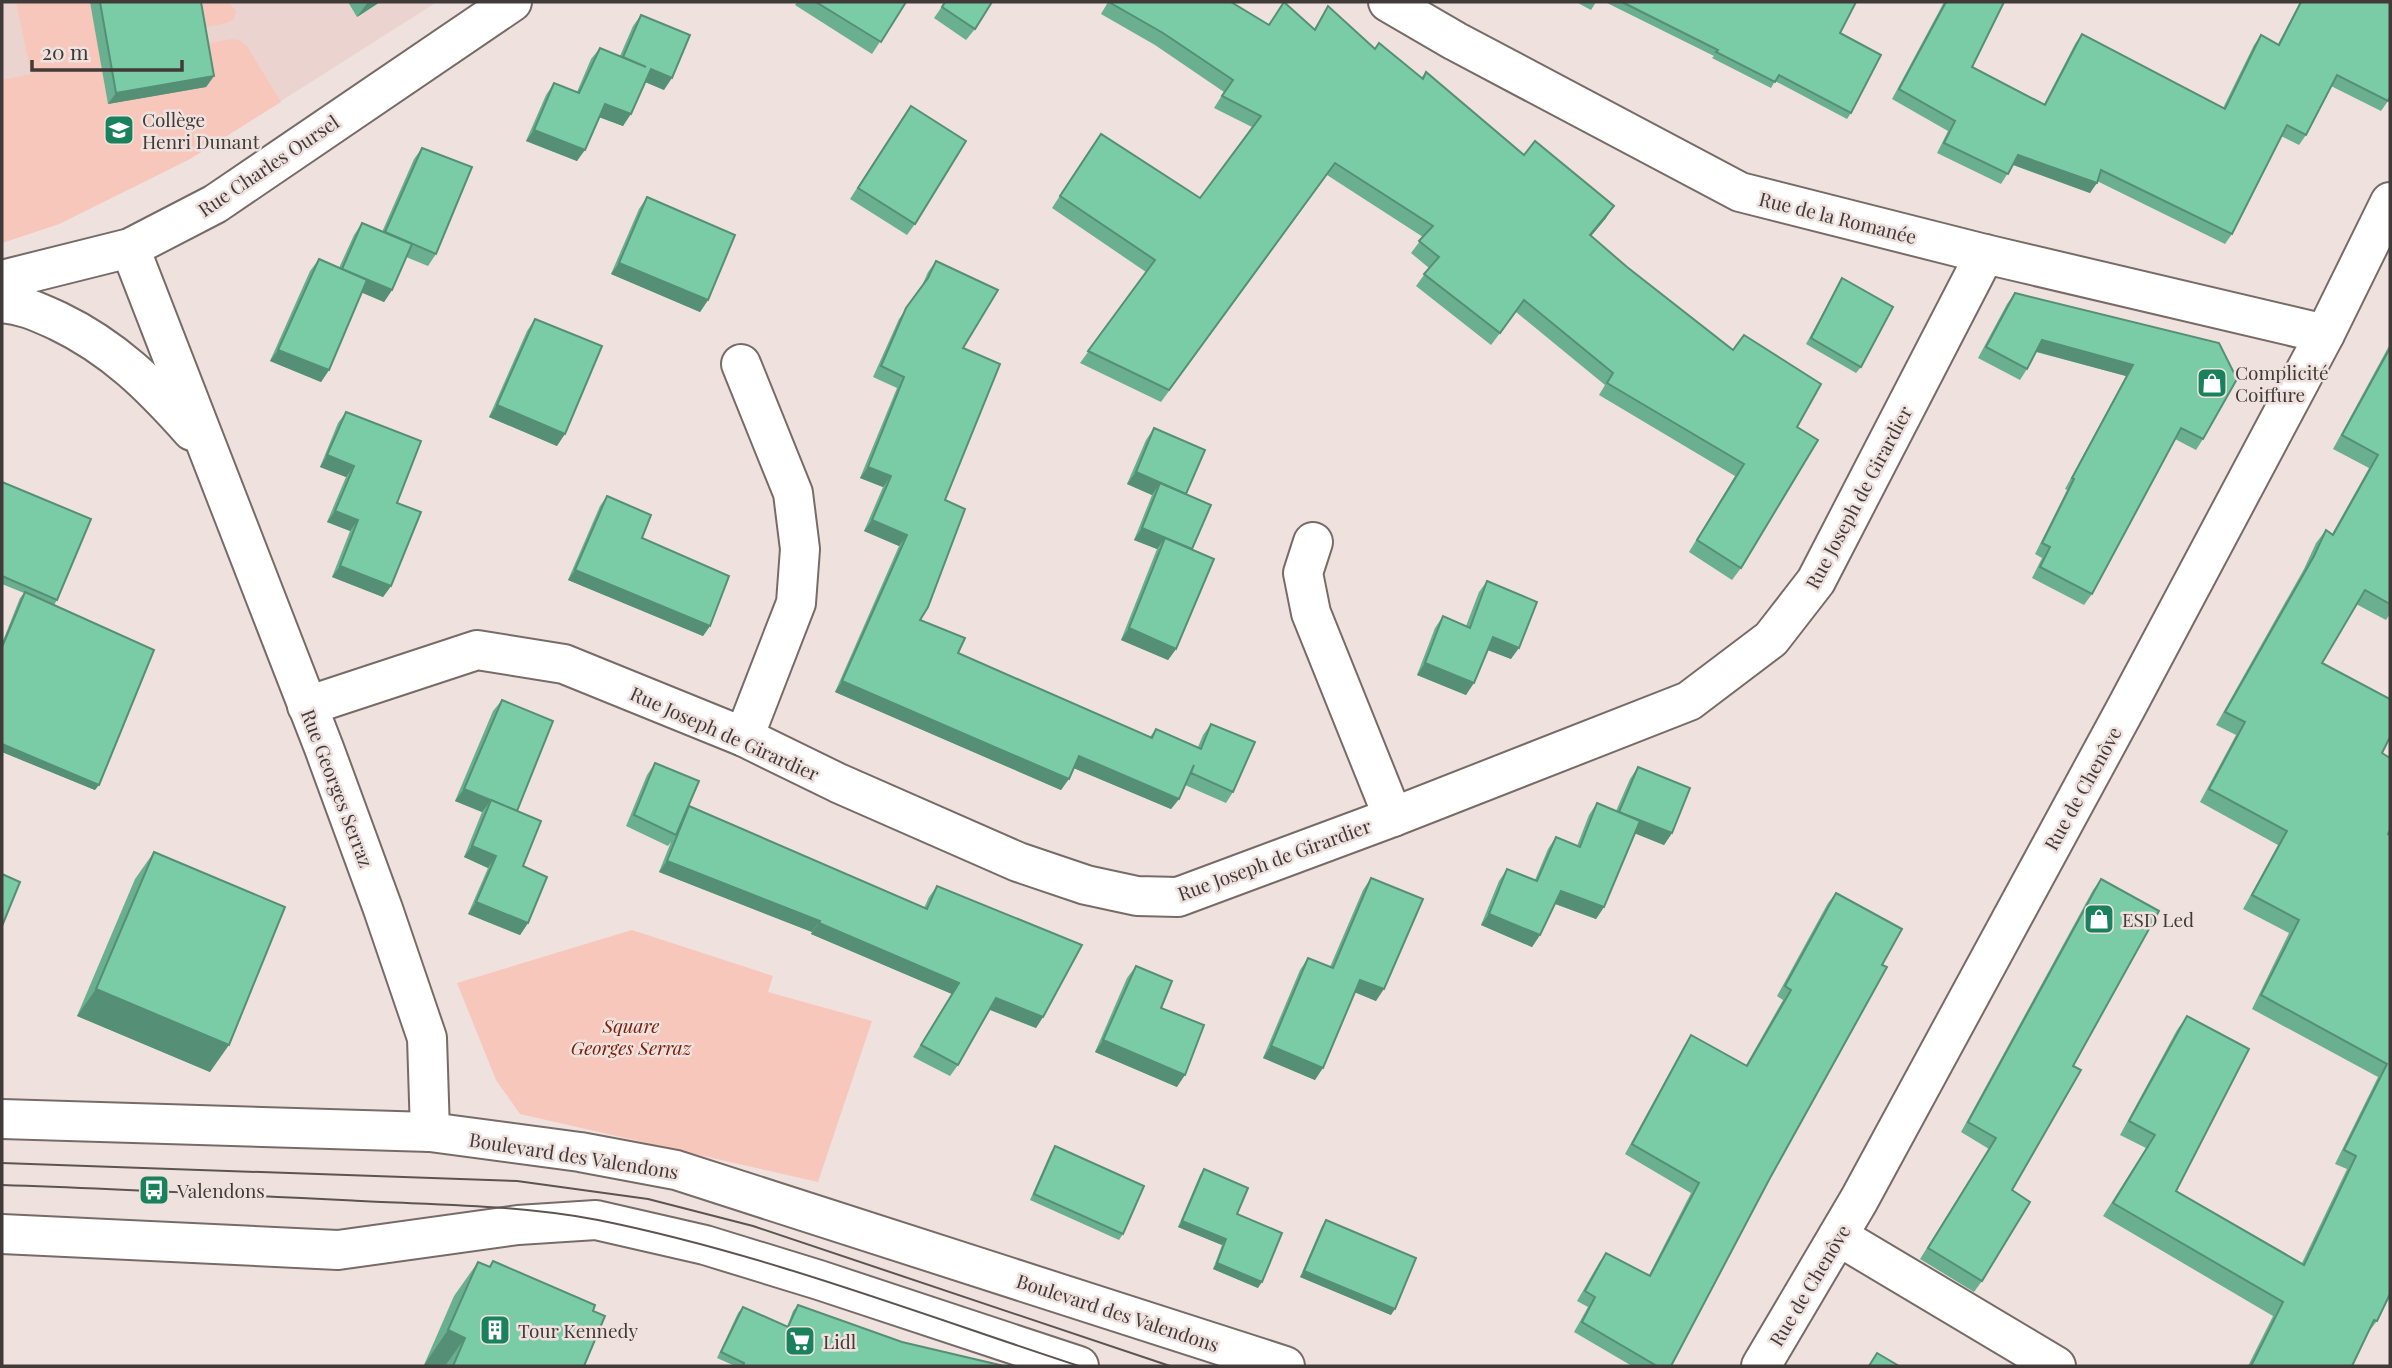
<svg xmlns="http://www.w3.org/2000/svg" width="2392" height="1368" viewBox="0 0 2392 1368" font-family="'Playfair Display',serif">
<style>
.built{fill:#ebd4cf}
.green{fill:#f8c7bb}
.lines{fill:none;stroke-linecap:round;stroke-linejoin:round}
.minor-casing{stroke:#776b68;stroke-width:42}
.tertiary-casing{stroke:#776b68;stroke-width:42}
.minor{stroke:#fff;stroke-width:38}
.tertiary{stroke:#fff;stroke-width:38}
.tram{stroke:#5b5453;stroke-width:2}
.wall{fill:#69af90}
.shaded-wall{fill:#558f75}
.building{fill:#7acca7;stroke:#558f75;stroke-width:2}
.labels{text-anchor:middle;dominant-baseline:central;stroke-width:5;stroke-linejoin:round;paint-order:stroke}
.poi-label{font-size:19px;fill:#403a39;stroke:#efe1dd;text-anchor:start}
.street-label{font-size:19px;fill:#403a39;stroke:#efe1dd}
.park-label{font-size:19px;font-style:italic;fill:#7a200b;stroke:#efe1dd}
</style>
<rect width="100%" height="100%" fill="#efe1dd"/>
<polygon class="built" points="2,2 437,2 190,159 59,224 2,243"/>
<g class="green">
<polygon points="16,2 90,2 198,45 232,39 240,40 247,46 281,102 190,159 59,224 2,243 2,80 31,74"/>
<polygon points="191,2 228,2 236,11 234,19 227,23 196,29"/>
<polygon points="632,930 773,976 768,992 872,1021 818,1182 520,1114 496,1080 457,983"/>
</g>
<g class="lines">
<g class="minor-casing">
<g id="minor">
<polyline points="1388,2 1455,41 1740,192 1985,254 2325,334"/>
<polyline points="130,248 324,748 383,909 427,1038 430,1132"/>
<polyline points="2,280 130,248 215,204 512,2"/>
<path d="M2,303C24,305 38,312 58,321C114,348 151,385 192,431"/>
<polyline points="741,364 793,493 800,549 796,603 744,737"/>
<polyline points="1313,542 1303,573 1311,613 1393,817"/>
<polyline points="307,706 477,650 564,664 744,737 838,783 1018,862 1086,885 1137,896 1178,897 1393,817 1689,701 1771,639 1816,581 1985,254"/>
<polyline points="1838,1236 2056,1366"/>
</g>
</g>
<g class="tertiary-casing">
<g id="tertiary">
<polyline points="2,1119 430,1132 580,1152 676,1170 1285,1366"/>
<polyline points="2,1234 338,1250 518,1225 596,1220 705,1245 819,1280 1079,1366"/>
<polyline points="1761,1366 1859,1200 2126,708 2325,334 2390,202"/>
</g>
</g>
<use href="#minor" class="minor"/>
<use href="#tertiary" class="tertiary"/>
<g class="tram">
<polyline points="2,1163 517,1181 648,1199 753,1226 1170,1366"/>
<path d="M2,1185C122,1189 241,1195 361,1201C440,1205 520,1205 598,1220C762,1253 920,1314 1079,1366"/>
</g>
</g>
<g class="wall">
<polygon points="90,2 201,2 214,76 206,87 108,104"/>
<polygon points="348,2 380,2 357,17"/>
<polygon points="797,2 906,2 872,54 795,5"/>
<polygon points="945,2 975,29 966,40 934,18"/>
<polygon points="1108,2 1231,2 1269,25 1314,29 1328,6 1375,49 1421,78 1426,72 1524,155 1606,218 1591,236 1797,427 1741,568 1732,580 1689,552 1735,476 1599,395 1605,385 1516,312 1491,345 1416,286 1429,268 1411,253 1423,237 1327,175 1161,402 1080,363 1146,272 1052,208 1092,146 1200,198 1252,127 1214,108 1224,92 1155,45 1101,14"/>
<polygon points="1576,2 1596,2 1591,10"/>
<polygon points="1605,2 1856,2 1840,33 1851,113 1847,119 1775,81 1771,88 1712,58 1714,56"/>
<polygon points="1944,2 2004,2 1972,67 2044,104 2075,44 2082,34 2223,108 2254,45 2261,35 2278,44 2300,2 2390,2 2388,101 2381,111 2331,86 2306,135 2299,145 2281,136 2232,234 2225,244 2097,181 2090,193 2013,165 2001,184 1937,153 1948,131 1892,99"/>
<polygon points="641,15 664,90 645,82 623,126 599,117 577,161 526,141 546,95 554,83 577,92 591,59 600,48 620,56 633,26"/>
<polygon points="903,117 915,224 907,235 850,199"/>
<polygon points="422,148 436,254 428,266 406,257 392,290 384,302 362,292 329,370 321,382 270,361 310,271 319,259 339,268 354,235 362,223 382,232 414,159"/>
<polygon points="647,197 708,300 700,312 611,274 639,209"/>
<polygon points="936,261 963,348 945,500 920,620 958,653 1150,737 1156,729 1198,747 1203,735 1211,724 1233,792 1226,803 1185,785 1179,799 1171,809 1074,768 1061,790 835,692 899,546 864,531 883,487 860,478 897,388 873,377 899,319 921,288 928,272"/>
<polygon points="1842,278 1861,367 1856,373 1806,344"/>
<polygon points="2015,293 2219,343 2203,439 2196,450 2175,439 2092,594 2084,605 2032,578 2042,558 2035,554 2067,490 2065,489 2126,376 2036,352 2027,369 2020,380 1978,358 2007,304"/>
<polygon points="535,319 557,446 489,417 527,331"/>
<polygon points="2390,344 2390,614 2386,620 2356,604 2322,663 2382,753 2388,834 2390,1294 2377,1321 2367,1334 2352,1366 2248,1366 2273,1316 2103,1216 2146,1148 2120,1135 2177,1030 2187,1016 2176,1191 2302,1263 2347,1169 2335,1164 2378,1077 2252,1009 2289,933 2243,909 2278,845 2200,802 2236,735 2216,725 2304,569 2316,543 2326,530 2332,534 2369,468 2333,449"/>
<polygon points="346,412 397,503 391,586 383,597 332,577 350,531 327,522 346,477 320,467 338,423"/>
<polygon points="1154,428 1186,494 1192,549 1176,649 1168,660 1121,640 1157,549 1134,540 1152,495 1127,484 1146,440"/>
<polygon points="2,482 57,600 54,605 95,790 2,752 2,643 20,598 24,593 2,584"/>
<polygon points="607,496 642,538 710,626 703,636 568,580 600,506"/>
<polygon points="1487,581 1511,659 1488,650 1466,695 1417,675 1435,628 1443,616 1466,626 1479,592"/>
<polygon points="502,700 523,866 528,923 520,935 468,914 488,868 464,857 482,812 455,801 493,711"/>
<polygon points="655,763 687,808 924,908 929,897 937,886 1043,1017 1036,1028 990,1010 958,1065 950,1076 913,1057 952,994 811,934 812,932 659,872 671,842 668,846 626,826 647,775"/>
<polygon points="1638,767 1672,833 1664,845 1635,833 1604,907 1596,919 1555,904 1540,935 1532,947 1481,925 1499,881 1507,869 1535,880 1548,849 1556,837 1577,846 1589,815 1597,803 1616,811 1630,779"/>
<polygon points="154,852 210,1072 77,1016 135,879"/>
<polygon points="1371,878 1376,1001 1354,992 1315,1080 1263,1058 1300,970 1308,958 1330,967 1363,890"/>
<polygon points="2101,879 2012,1190 1982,1281 1974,1292 1920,1259 1989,1149 1961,1132 2093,890"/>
<polygon points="1836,893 1770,1178 1671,1366 1632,1366 1574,1332 1588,1307 1577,1301 1599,1263 1606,1253 1649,1275 1691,1193 1625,1154 1684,1046 1691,1035 1746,1065 1783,1000 1777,996 1828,903"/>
<polygon points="1136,966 1161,1008 1177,1087 1095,1052 1127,978"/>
<polygon points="1055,1146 1123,1234 1119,1240 1030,1200 1051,1152"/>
<polygon points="1204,1169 1237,1214 1258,1288 1213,1269 1222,1245 1178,1227 1200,1175"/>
<polygon points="1326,1220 1391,1315 1300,1277 1322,1226"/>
<polygon points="493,1261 593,1311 584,1366 427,1366 424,1365 454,1296 478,1262 489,1267"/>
<polygon points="798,1305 902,1342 1004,1366 735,1366 717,1358 738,1313 743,1307 787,1327 793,1311"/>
</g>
<g class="shaded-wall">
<polygon points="368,2 380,2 357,17"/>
<polygon points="651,69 672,78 664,90 643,81"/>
<polygon points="214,76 206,87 108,104 116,93"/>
<polygon points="605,104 631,114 623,126 596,116"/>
<polygon points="534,130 585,150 577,161 526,141"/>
<polygon points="2018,155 2097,183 2090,193 2011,164"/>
<polygon points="1614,206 1606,218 1582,247 1590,235"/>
<polygon points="619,263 708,300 700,312 611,274"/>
<polygon points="342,269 392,290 384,302 334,281"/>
<polygon points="2042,340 2133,365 2126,376 2034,351"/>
<polygon points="278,350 329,370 321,382 270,361"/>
<polygon points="497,405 565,434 557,446 489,417"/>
<polygon points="327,455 354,466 346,477 320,467"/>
<polygon points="868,467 891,476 883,487 860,478"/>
<polygon points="1136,472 1160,483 1152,495 1127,484"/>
<polygon points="335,511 358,520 350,531 327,522"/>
<polygon points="872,520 907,535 899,546 864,531"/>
<polygon points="1142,528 1192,549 1165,538 1157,549 1134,540"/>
<polygon points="340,566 391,586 383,597 332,577"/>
<polygon points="575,570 710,626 703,636 568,580"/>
<polygon points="1129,628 1176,649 1168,660 1121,640"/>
<polygon points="1493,637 1519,648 1511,659 1485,649"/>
<polygon points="1425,663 1474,683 1466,695 1417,675"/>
<polygon points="842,681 1069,779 1061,790 835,692"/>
<polygon points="2,744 99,785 95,790 2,752"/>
<polygon points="1079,756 1179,799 1171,809 1071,767"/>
<polygon points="464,789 491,800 482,812 455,801"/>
<polygon points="1619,812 1672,833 1664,845 1611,824"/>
<polygon points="472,846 496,856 488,868 464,857"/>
<polygon points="667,861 820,921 812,932 659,872"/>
<polygon points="1561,891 1604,907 1596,919 1553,903"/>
<polygon points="476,902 528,923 520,935 468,914"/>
<polygon points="1489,914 1540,935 1532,947 1481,925"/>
<polygon points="819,923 959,983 952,994 811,934"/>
<polygon points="1360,980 1384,989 1376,1001 1352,991"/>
<polygon points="96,989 229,1045 210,1072 77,1016"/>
<polygon points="996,998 1043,1017 1036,1028 988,1009"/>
<polygon points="1103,1040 1185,1075 1177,1087 1095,1052"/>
<polygon points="1271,1046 1323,1068 1315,1080 1263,1058"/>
<polygon points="1182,1221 1226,1239 1222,1245 1178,1227"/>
<polygon points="1217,1263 1262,1282 1258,1288 1213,1269"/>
<polygon points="1304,1271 1395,1309 1391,1315 1300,1277"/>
<polygon points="448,1330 465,1338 445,1366 427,1366 424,1365"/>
</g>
<g class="building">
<polygon points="100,2 201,2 214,76 116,93"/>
<polygon points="816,2 906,2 881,42"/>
<polygon points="945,2 992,2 975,29 942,7"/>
<polygon points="1109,2 1231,2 1269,25 1284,2 1315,30 1328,6 1375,49 1379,43 1423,79 1426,72 1524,155 1535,141 1614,206 1590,235 1627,267 1733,350 1744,335 1821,384 1797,427 1818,440 1741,568 1697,540 1744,464 1607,383 1613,373 1524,300 1500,333 1424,274 1439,257 1419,241 1433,226 1335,163 1169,390 1088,351 1155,260 1060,196 1101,134 1200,198 1261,116 1222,96 1233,80 1163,33"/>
<polygon points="1622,2 1856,2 1840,33 1881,55 1851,113 1779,75 1775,82 1716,52 1718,50"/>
<polygon points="1946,2 2004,2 1972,67 2045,105 2082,34 2225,109 2261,35 2279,45 2301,2 2390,2 2390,97 2388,101 2337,75 2306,135 2287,125 2232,234 2101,170 2097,183 2018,155 2008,174 1944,143 1955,121 1899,89"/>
<polygon points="641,15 690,35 672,78 651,69 631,114 605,104 585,150 534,130 554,83 579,93 600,48 646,67 623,57"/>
<polygon points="911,106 966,141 915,224 858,188"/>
<polygon points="422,148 472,167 436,254 385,232"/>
<polygon points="647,197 735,235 708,300 619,263"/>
<polygon points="362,223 412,244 392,290 342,269"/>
<polygon points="319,259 367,280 329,370 278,350"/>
<polygon points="936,261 998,290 963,348 1000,364 945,500 965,509 928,607 920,620 965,638 958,653 1152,738 1156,729 1201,749 1211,724 1255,742 1233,792 1191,773 1194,765 1179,799 1079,756 1069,779 842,681 907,535 872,520 891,476 868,467 904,377 881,366 906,308 928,278"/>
<polygon points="1842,278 1893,307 1861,367 1811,338"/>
<polygon points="2015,293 2219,343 2237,379 2203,439 2181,428 2092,594 2040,567 2050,547 2042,543 2074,479 2072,478 2133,365 2042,340 2027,369 1986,347"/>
<polygon points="535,319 602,346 565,434 497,405"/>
<polygon points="2390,348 2390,604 2365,590 2322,663 2390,699 2390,737 2382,753 2390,758 2390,830 2388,834 2390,835 2390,1294 2377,1321 2374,1320 2352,1366 2251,1366 2283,1302 2113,1203 2155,1135 2129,1121 2187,1016 2249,1049 2176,1191 2304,1265 2356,1156 2344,1150 2387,1064 2261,995 2299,920 2252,895 2287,831 2209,789 2245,722 2225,712 2314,556 2326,530 2333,535 2378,455 2342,435"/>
<polygon points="346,412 421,441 397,503 421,512 391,586 340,566 358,520 335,511 354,466 327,455"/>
<polygon points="1154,428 1205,450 1186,494 1136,472"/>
<polygon points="2,482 91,519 57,600 2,576"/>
<polygon points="1160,483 1211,505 1192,549 1142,528"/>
<polygon points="607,496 651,515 642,538 729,576 710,626 575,570"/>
<polygon points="1165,538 1214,559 1176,649 1129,628"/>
<polygon points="1487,581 1537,602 1519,648 1493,637 1474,683 1425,663 1443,616 1470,628"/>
<polygon points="25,592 154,650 99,785 2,744 2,647"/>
<polygon points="502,700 553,721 517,811 464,789"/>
<polygon points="655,763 699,781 676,835 634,815"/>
<polygon points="1638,767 1690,788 1672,833 1619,812"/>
<polygon points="491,800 541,821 523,866 547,877 528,923 476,902 496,856 472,846"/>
<polygon points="1597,803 1640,821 1604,907 1561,891 1540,935 1489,914 1507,869 1537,881 1556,837 1580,847"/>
<polygon points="689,806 927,909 937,886 1082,945 1043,1017 996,998 958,1065 921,1045 959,983 819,923 820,921 667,861"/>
<polygon points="154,852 285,907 229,1045 96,989"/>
<polygon points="2,874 20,882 2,926"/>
<polygon points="1371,878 1423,899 1384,989 1360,980 1323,1068 1271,1046 1308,958 1333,968"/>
<polygon points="2101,879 2159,911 2073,1066 2081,1070 2012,1190 2030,1202 1982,1281 1928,1248 1996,1138 1968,1122"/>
<polygon points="1836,893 1902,929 1882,965 1887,967 1770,1178 1671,1366 1657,1366 1582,1322 1595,1297 1585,1291 1606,1253 1650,1276 1699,1183 1632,1144 1691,1035 1747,1066 1791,990 1785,986"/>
<polygon points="1136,966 1172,981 1161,1008 1204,1025 1185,1075 1103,1040"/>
<polygon points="1055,1146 1144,1186 1123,1234 1034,1194"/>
<polygon points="1204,1169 1248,1188 1237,1214 1282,1233 1262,1282 1217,1263 1226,1239 1182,1221"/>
<polygon points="1326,1220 1416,1258 1395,1309 1304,1271"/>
<polygon points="493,1261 595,1305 593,1311 605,1316 584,1366 453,1366 465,1338 448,1330 478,1262 490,1267"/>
<polygon points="798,1305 902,1342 1004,1366 743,1366 744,1363 721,1352 743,1307 788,1327"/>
<polygon points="1877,1353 1899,1366 1869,1366"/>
</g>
<defs>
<g id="school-square" transform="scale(1.575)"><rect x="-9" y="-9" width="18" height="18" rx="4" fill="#19815c" stroke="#efe1dd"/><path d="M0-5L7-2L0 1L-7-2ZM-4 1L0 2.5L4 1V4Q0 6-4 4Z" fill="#fff"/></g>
<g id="shop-square" transform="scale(1.575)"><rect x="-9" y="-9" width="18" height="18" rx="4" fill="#19815c" stroke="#efe1dd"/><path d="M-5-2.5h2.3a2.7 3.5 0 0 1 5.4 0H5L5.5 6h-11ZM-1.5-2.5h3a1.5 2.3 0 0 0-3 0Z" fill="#fff"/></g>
<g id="bus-square" transform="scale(1.575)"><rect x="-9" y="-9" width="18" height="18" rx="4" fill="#19815c" stroke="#efe1dd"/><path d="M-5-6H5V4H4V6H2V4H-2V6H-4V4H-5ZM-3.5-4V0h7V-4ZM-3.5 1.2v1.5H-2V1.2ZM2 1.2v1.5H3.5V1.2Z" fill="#fff"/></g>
<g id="building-square" transform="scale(1.575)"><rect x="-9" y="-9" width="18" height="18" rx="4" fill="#19815c" stroke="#efe1dd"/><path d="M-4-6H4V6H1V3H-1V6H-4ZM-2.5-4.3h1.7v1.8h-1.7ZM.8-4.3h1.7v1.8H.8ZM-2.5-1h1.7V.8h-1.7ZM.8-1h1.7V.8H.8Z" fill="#fff"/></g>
<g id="supermarket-square" transform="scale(1.575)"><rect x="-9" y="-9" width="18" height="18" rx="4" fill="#19815c" stroke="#efe1dd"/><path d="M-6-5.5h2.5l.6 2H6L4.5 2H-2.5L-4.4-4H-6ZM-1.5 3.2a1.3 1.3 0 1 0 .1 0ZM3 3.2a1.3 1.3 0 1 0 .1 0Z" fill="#fff"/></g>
</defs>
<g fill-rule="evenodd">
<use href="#school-square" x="119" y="130"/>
<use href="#shop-square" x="2212" y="383"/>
<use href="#shop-square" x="2099" y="919"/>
<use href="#bus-square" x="154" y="1190"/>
<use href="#building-square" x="495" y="1330"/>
<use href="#supermarket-square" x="800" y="1341"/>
</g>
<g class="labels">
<g class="poi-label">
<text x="142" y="119">Collège<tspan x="142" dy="22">Henri Dunant</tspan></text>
<text x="2235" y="372">Complicité<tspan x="2235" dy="22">Coiffure</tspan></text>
<text x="2122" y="919">ESD Led</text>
<text x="177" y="1190">Valendons</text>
<text x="518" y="1330">Tour Kennedy</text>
<text x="823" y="1341">Lidl</text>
</g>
<g class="street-label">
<text transform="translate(268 165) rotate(-34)">Rue Charles Oursel</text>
<text transform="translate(1838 217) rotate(14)">Rue de la Romanée</text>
<text transform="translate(1858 497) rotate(-62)">Rue Joseph de Girardier</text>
<text transform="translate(725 733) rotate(24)">Rue Joseph de Girardier</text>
<text transform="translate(338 788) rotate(69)">Rue Georges Serraz</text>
<text transform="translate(2082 788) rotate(-61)">Rue de Chenôve</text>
<text transform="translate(1274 859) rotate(-20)">Rue Joseph de Girardier</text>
<text transform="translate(574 1155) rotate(9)">Boulevard des Valendons</text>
<text transform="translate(1809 1285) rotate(-59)">Rue de Chenôve</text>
<text transform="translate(1118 1312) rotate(18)">Boulevard des Valendons</text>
</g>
<g class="park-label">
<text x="631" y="1025">Square<tspan x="631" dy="22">Georges Serraz</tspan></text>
</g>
</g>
<rect width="2392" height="1368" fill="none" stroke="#403a39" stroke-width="7"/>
<path d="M32 60v10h150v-10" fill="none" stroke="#403a39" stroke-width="3.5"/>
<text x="42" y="60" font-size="21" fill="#403a39" stroke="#efe1dd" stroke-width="5" paint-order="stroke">20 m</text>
</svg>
